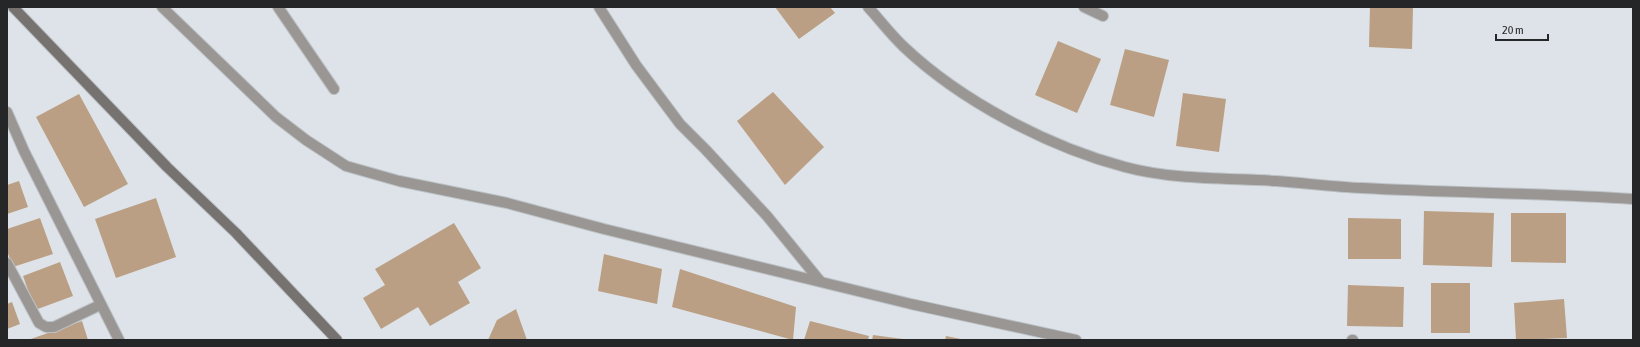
<svg xmlns="http://www.w3.org/2000/svg" width="1640" height="347" viewBox="0 0 1640 347" font-family="'Asap Condensed',sans-serif">
<style>
.building{fill:#bb9f84}
.lines{fill:none;stroke-linecap:round;stroke-linejoin:round}
.street-casing{stroke:#bcc1c5;stroke-width:12}
.secondary-casing{stroke:#bcc1c5;stroke-width:12}
.street{stroke:#999694;stroke-width:10}
.secondary{stroke:#76726f;stroke-width:10}
</style>
<rect width="100%" height="100%" fill="#dde3e8"/>
<g class="building">
<polygon points="775,7 830,7 835,13 799,39"/>
<polygon points="1370,7 1413,7 1412,49 1369,47"/>
<polygon points="1058,41 1101,59 1077,113 1035,95"/>
<polygon points="1125,49 1169,60 1154,117 1110,105"/>
<polygon points="773,92 824,147 785,185 737,121"/>
<polygon points="1183,93 1226,99 1219,152 1176,146"/>
<polygon points="79,94 128,184 84,207 36,117"/>
<polygon points="19,181 28,207 7,214 7,185"/>
<polygon points="156,198 176,257 116,278 95,219"/>
<polygon points="1424,211 1494,213 1492,267 1423,265"/>
<polygon points="1511,213 1566,213 1566,263 1511,262"/>
<polygon points="40,218 53,254 13,267 7,251 7,229"/>
<polygon points="1348,218 1401,219 1401,259 1348,259"/>
<polygon points="454,223 481,268 458,282 470,303 430,326 418,307 381,329 363,298 385,285 375,269"/>
<polygon points="604,254 662,269 657,304 598,291"/>
<polygon points="60,262 73,296 35,310 23,276"/>
<polygon points="680,269 796,307 793,340 672,307"/>
<rect x="1431" y="283" width="39" height="50"/>
<polygon points="1348,285 1404,287 1403,327 1347,326"/>
<polygon points="1564,299 1567,338 1516,340 1514,303"/>
<polygon points="12,302 20,324 7,329 7,304"/>
<polygon points="516,309 527,340 488,340 497,320"/>
<polygon points="82,321 88,340 28,340"/>
<polygon points="810,321 869,336 868,340 804,340"/>
<polygon points="873,335 903,339 903,340 872,340"/>
<polygon points="946,336 961,339 961,340 945,340"/>
</g>
<g class="lines">
<g class="street-casing">
<g id="street">
<polyline points="162,7 276,117 306,140 346,166 399,181 507,203 604,229 911,304 1076,340"/>
<polyline points="278,7 334,89"/>
<polyline points="599,7 636,65 680,124 706,150 767,216 820,281"/>
<path d="M868,7C880,20 891,35 904,47C961,101 1049,147 1125,167C1173,180 1228,178 1276,181C1305,183 1334,187 1362,188C1453,193 1543,193 1633,199"/>
<polyline points="1084,7 1103,16"/>
<polyline points="7,112 24,151 119,340"/>
<polyline points="7,263 39,323 46,327 54,327 100,305"/>
<polyline points="1352,340 1353,340"/>
</g>
</g>
<g class="secondary-casing">
<polyline id="secondary" points="13,7 167,167 236,233 337,340"/>
</g>
<use href="#street" class="street"/>
<use href="#secondary" class="secondary"/>
</g>
<rect width="1640" height="347" fill="none" stroke="#242628" stroke-width="16"/>
<path d="M1496 34v6h52v-6" fill="none" stroke="#242628" stroke-width="2"/>
<text x="1502" y="34" font-size="12" fill="#242628" stroke="#dde3e8" stroke-width="3" paint-order="stroke">20 m</text>
</svg>
